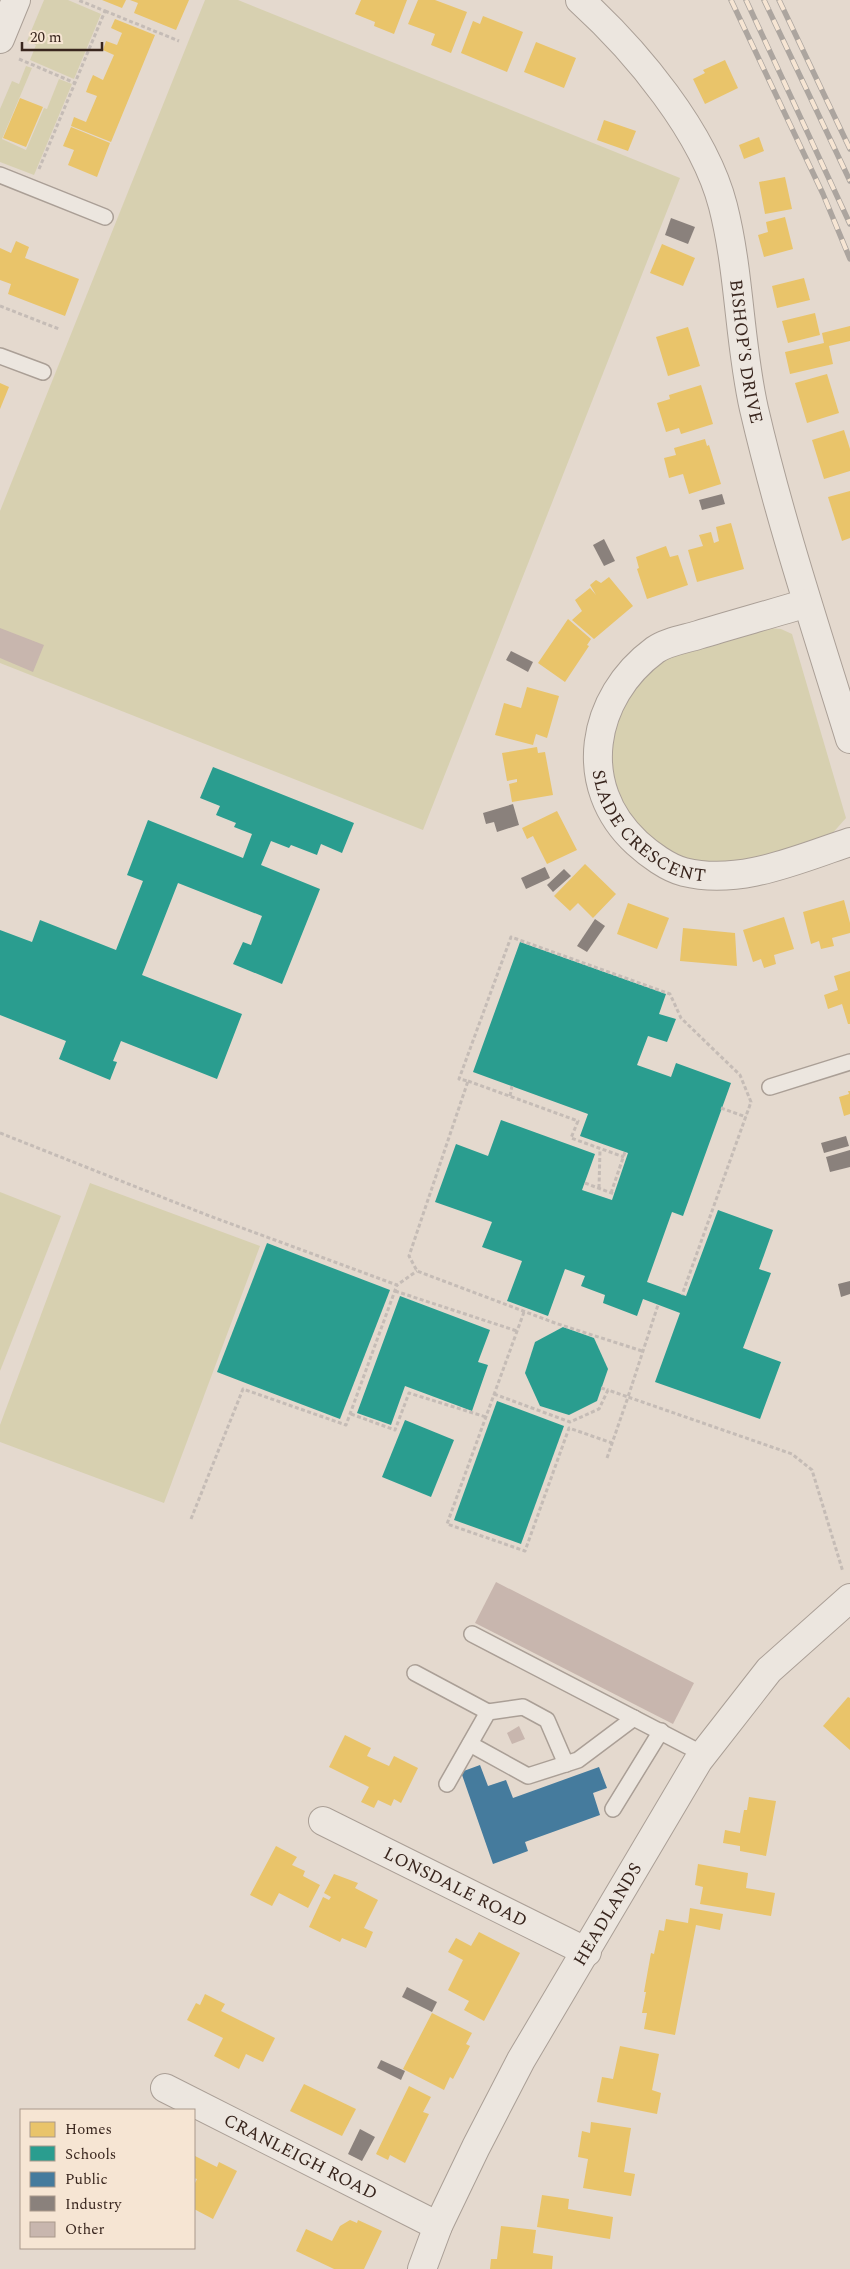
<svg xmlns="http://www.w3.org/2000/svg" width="850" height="2269" viewBox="0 0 850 2269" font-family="Spectral,serif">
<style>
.green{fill:#d7d0b0}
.homes{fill:#e9c46a}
.schools{fill:#2a9d8f}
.public{fill:#457b9d}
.industry{fill:#8a817c}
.building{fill:#c8b6ae}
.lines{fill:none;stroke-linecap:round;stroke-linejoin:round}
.lane-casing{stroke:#aa9f96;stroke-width:18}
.street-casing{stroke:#aa9f96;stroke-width:30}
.path{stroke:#c5bcb6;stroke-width:3;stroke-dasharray:4 2.5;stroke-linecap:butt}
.lane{stroke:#ece6df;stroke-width:15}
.street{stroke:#ece6df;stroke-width:28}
.rail-casing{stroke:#aca59f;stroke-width:5.5}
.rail{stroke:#f6e5d3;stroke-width:4;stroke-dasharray:11;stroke-linecap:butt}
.labels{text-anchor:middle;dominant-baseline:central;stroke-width:5;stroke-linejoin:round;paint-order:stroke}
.street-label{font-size:18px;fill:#39261e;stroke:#f6e5d3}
</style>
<rect width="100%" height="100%" fill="#e4d9ce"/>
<g class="green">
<polygon points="44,0 68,0 101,14 74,79 30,60 36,45 27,41"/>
<polygon points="205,0 238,0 680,178 423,830 0,663 0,511"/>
<polygon points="26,66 32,68 2,139 26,150 44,108 47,109 59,79 72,84 34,175 0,162 0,109 12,81 19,84"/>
<polygon points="769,628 781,629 792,634 846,818 830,836 751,860 717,863 697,862 678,857 656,846 624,812 614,785 609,757 615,717 641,677 672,655"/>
<polygon points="90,1183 260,1246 164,1503 0,1442 0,1425"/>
<polygon points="0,1192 61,1216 0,1371"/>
</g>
<g class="homes">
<polygon points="102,0 126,0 122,8"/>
<polygon points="130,0 189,0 176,30 134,13 138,3"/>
<polygon points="361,0 407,0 394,34 374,26 375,22 355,14"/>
<polygon points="418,0 435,0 467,12 451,53 431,45 435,34 408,24"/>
<polygon points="483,16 523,32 507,72 461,53 473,21 480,24"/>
<polygon points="115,19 155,35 111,142 71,126 74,117 86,122 97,96 86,92 89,84 93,75 103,80 114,55 103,50 106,41 117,45 122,33 111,28"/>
<polygon points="536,42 576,58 564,88 524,72"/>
<polygon points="725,60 738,88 705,104 693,79 705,73 703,70"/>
<polygon points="20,98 43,107 26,147 3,138"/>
<polygon points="604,120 636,131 628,151 597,140"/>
<polygon points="71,127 110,143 97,177 68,165 74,150 63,146"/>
<polygon points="759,137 764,151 744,159 739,145"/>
<polygon points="785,177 792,209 765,214 759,182"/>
<polygon points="785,217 793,249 764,257 758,235 768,232 766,222"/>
<polygon points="16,241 29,247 25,258 79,279 65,316 8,294 11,284 0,280 0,248 11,253"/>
<polygon points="662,244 695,258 683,286 650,273"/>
<polygon points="804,278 810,300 777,308 772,286"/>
<polygon points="815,313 820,335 788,343 782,321"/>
<polygon points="850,326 850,341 829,346 833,364 790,374 785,352 824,343 822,333"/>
<polygon points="688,327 700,366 668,376 656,337"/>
<polygon points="827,374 839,413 807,423 795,383"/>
<polygon points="0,383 9,387 0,409"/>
<polygon points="701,385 713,424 681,434 679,428 666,432 657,403 670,399 669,395"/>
<polygon points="844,430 850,449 850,471 824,479 812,440"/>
<polygon points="705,439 707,446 709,445 721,484 689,494 683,474 669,478 664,458 676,455 674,448"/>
<polygon points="850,491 850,538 842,541 828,497"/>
<polygon points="731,523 744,569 697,582 688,550 703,546 699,535 711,532 714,543 719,541 716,527"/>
<polygon points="666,546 670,557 678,555 688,585 647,599 637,569 639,568 636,557"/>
<polygon points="609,577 633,606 594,639 572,620 582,611 575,600 590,588 596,595 590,585 596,580 601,583"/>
<polygon points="568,619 591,639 587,645 589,646 565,682 538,663"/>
<polygon points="527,687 559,696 547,738 536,734 533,745 495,735 504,703 521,708"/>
<polygon points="537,747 538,753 545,752 553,795 512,802 509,784 517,782 517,779 507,781 502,753"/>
<polygon points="557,811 577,850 547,864 533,836 527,839 522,828"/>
<polygon points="585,864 616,894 593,918 578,903 570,911 554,896"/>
<polygon points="844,900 850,923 850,933 832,938 834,946 821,949 819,941 811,944 803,912"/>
<polygon points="628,903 669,918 657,949 617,934"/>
<polygon points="784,917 794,949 774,955 776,964 764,968 761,959 753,962 743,930"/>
<polygon points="683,928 735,933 737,966 680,961"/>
<polygon points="850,971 850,1024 848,1024 842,1004 828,1009 824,995 838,990 834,976"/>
<polygon points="848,1091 850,1091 850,1114 844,1116 839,1097 849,1094"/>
<polygon points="848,1697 850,1698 850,1750 823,1726"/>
<polygon points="345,1735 371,1748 367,1756 389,1766 394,1756 418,1768 401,1803 394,1799 391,1806 378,1800 374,1808 361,1802 369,1787 329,1767"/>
<polygon points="749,1797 776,1801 766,1856 740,1851 740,1846 723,1843 725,1830 740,1833 744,1810 747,1810"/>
<polygon points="276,1846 297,1857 292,1865 305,1871 303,1876 320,1885 308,1908 279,1893 272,1906 250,1895"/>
<polygon points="698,1864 748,1873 746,1888 775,1893 771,1916 700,1904 703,1887 695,1885"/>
<polygon points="334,1874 358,1883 355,1888 378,1900 364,1928 373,1932 366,1948 342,1938 340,1942 309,1927 323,1897 329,1900 331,1897 324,1893"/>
<polygon points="690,1908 723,1914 720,1930 696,1925 675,2035 644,2029 647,2013 642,2013 646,1992 644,1992 651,1953 654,1954 659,1930 664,1931 666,1919 688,1923"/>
<polygon points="479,1932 520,1953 484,2021 464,2010 469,2001 448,1990 463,1960 448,1952 456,1938 471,1946"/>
<polygon points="205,1994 225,2004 221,2011 275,2038 263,2062 246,2054 239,2069 214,2056 223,2038 187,2020 196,2003 200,2005"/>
<polygon points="432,2013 472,2033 466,2044 470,2046 453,2079 450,2077 444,2090 403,2069"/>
<polygon points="620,2046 659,2054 652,2090 661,2093 657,2114 597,2102 602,2077 613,2079"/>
<polygon points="304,2084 356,2109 342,2136 290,2111"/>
<polygon points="409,2086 431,2097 423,2112 429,2114 405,2163 390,2155 388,2160 376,2154"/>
<polygon points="591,2122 631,2128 624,2172 635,2174 631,2196 583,2188 588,2159 578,2157 582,2131 590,2133"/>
<polygon points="195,2156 217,2167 219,2162 237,2171 213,2219 194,2209 194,2185 197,2179 194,2178"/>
<polygon points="542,2195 569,2199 568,2209 613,2217 610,2239 537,2227"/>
<polygon points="350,2220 357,2223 358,2220 382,2231 364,2269 334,2269 296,2251 306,2229 332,2241 340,2226"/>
<polygon points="501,2226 536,2230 533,2253 553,2256 552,2269 490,2269 491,2259 497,2259"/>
</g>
<g class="schools">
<polygon points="213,767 354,823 342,853 321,844 317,855 291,845 289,848 271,841 261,865 320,889 282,984 233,964 243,942 251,945 262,916 178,883 142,975 242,1014 217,1079 121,1041 113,1061 117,1062 110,1080 59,1059 66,1041 0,1015 0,930 32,942 40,920 116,950 143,881 127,875 148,820 243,858 252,834 234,827 236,823 216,815 220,806 200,798"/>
<polygon points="520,942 666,994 659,1014 676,1019 667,1042 648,1036 637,1065 671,1077 676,1063 731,1083 683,1216 672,1212 647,1282 686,1296 718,1210 773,1230 759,1269 771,1273 743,1348 781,1362 760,1419 655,1382 680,1313 643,1299 637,1316 603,1303 605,1295 581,1286 585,1276 565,1269 548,1316 507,1301 522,1261 482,1247 492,1222 435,1202 456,1144 488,1156 501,1120 595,1154 582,1190 612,1200 628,1153 580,1136 588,1114 473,1072"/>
<polygon points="267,1243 390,1290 340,1419 217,1372"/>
<polygon points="400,1296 490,1330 478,1362 488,1365 472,1411 405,1386 391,1425 357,1413"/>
<polygon points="563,1327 594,1338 608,1369 597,1401 569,1415 540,1406 525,1373 535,1342"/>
<polygon points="497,1401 564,1426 521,1544 454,1520"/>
<polygon points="405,1420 454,1440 431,1497 382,1477"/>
</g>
<polygon class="public" points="480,1765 488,1786 506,1780 513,1798 599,1767 607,1788 593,1793 600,1815 525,1842 528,1851 493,1864 461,1772"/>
<g class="industry">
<polygon points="671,218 695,227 688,244 665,235"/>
<polygon points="722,494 725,504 702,510 699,500"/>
<polygon points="604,539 615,561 604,566 593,545"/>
<polygon points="511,651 533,662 528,672 506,660"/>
<polygon points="513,804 519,825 497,832 494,822 486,824 483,813"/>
<polygon points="545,867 550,878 526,889 521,878"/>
<polygon points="564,869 571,876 553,892 547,885"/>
<polygon points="595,919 605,926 587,952 577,946"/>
<polygon points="846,1136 849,1146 824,1153 821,1143"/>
<polygon points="850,1150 850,1167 830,1172 826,1157"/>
<polygon points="850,1281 850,1294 841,1297 838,1284"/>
<polygon points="407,1987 437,2002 432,2012 402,1997"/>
<polygon points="381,2060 405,2071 401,2080 377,2068"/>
<polygon points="360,2129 375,2137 362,2161 348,2154"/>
</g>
<g class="building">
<polygon points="0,628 44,645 33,672 0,658"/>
<polygon points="496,1582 694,1683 673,1724 475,1623"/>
<polygon points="519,1726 525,1739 512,1744 507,1733"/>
</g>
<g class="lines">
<g class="lane-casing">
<g id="lane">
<polyline points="0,175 105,217"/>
<polyline points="0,356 43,372"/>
<polyline points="770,1087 850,1062"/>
<polyline points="472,1634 703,1754"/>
<polyline points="415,1673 488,1712"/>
<polyline points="470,1744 528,1776 578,1760 634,1718"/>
<polyline points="447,1784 488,1712 523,1707 547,1720 566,1764"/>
<polyline points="613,1809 661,1731"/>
</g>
</g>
<g class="street-casing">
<g id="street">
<path id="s1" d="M580,0C636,51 704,132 723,206C740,273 739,343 754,409C780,521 816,629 850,739"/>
<polyline points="0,39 16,0"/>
<path id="s2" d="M807,603C771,614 734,624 698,635C685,639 666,642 655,650C591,697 575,786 637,843C649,854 668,868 684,872C740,886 798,859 850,842"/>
<path id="s3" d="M323,1821L587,1952"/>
<path id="s4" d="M165,2088L438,2226"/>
<path id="s5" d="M422,2269L438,2226L476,2147L521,2060L698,1761L769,1670L850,1598"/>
</g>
</g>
<g class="path">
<polyline points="105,11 179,41"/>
<polyline points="19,59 75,83"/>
<polyline points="39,169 105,11 78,0"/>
<polyline points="0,306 59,329"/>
<polyline points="468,1081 578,1121 571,1138 624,1157"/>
<polyline points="510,1096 512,1086"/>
<polyline points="721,1108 746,1117"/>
<polyline points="0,1133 207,1215 397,1285 417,1271"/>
<polyline points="585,1183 614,1194"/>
<polyline points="599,1188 600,1149"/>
<polyline points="611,1193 625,1152"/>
<polyline points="395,1291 517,1331"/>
<polyline points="524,1312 447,1524 525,1551 569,1428 612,1443"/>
<polyline points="642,1351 555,1323 417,1271 409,1256 468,1081 459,1079 511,937 670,994 681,1018 740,1075 751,1102 682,1295"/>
<polyline points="601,1388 608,1390"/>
<polyline points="494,1394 570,1422 599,1409 608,1390 628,1397 658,1305"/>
<polyline points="351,1414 395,1430 409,1393 486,1417"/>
<polyline points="607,1458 628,1397 792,1454 812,1470 843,1572"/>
<polyline points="191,1519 243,1389 346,1425 397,1285"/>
</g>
<use href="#lane" class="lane"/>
<use href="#street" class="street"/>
<g class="rail-casing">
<g id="rail">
<polyline points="731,0 823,194 850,259"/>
<polyline points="746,0 850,224"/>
<polyline points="764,0 850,181"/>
<polyline points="779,0 850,149"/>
</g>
</g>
<use href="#rail" class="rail"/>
</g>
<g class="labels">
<g class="street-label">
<text stroke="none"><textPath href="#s1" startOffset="401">BISHOP'S DRIVE</textPath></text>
<text stroke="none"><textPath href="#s2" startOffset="379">SLADE CRESCENT</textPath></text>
<text stroke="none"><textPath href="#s3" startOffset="148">LONSDALE ROAD</textPath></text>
<text stroke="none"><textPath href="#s5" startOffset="401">HEADLANDS</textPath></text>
<text stroke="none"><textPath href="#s4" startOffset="152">CRANLEIGH ROAD</textPath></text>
</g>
</g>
<rect x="20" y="2109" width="175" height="140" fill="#f6e5d3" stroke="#aa998b"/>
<rect x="30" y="2122" width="25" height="15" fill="#e9c46a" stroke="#aa998b"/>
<text x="65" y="2134" font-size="15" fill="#39261e">Homes</text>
<rect x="30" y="2146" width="25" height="15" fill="#2a9d8f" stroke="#aa998b"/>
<text x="65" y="2159" font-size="15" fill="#39261e">Schools</text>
<rect x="30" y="2172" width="25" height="15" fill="#457b9d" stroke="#aa998b"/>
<text x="65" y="2184" font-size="15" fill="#39261e">Public</text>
<rect x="30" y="2196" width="25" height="15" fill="#8a817c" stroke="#aa998b"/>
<text x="65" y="2209" font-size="15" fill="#39261e">Industry</text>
<rect x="30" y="2222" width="25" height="15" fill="#c8b6ae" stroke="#aa998b"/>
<text x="65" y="2234" font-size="15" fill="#39261e">Other</text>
<path d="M22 42v8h80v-8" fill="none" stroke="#39261e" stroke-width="2.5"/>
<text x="30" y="42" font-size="15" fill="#39261e" stroke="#f6e5d3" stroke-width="4" paint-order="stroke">20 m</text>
</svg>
